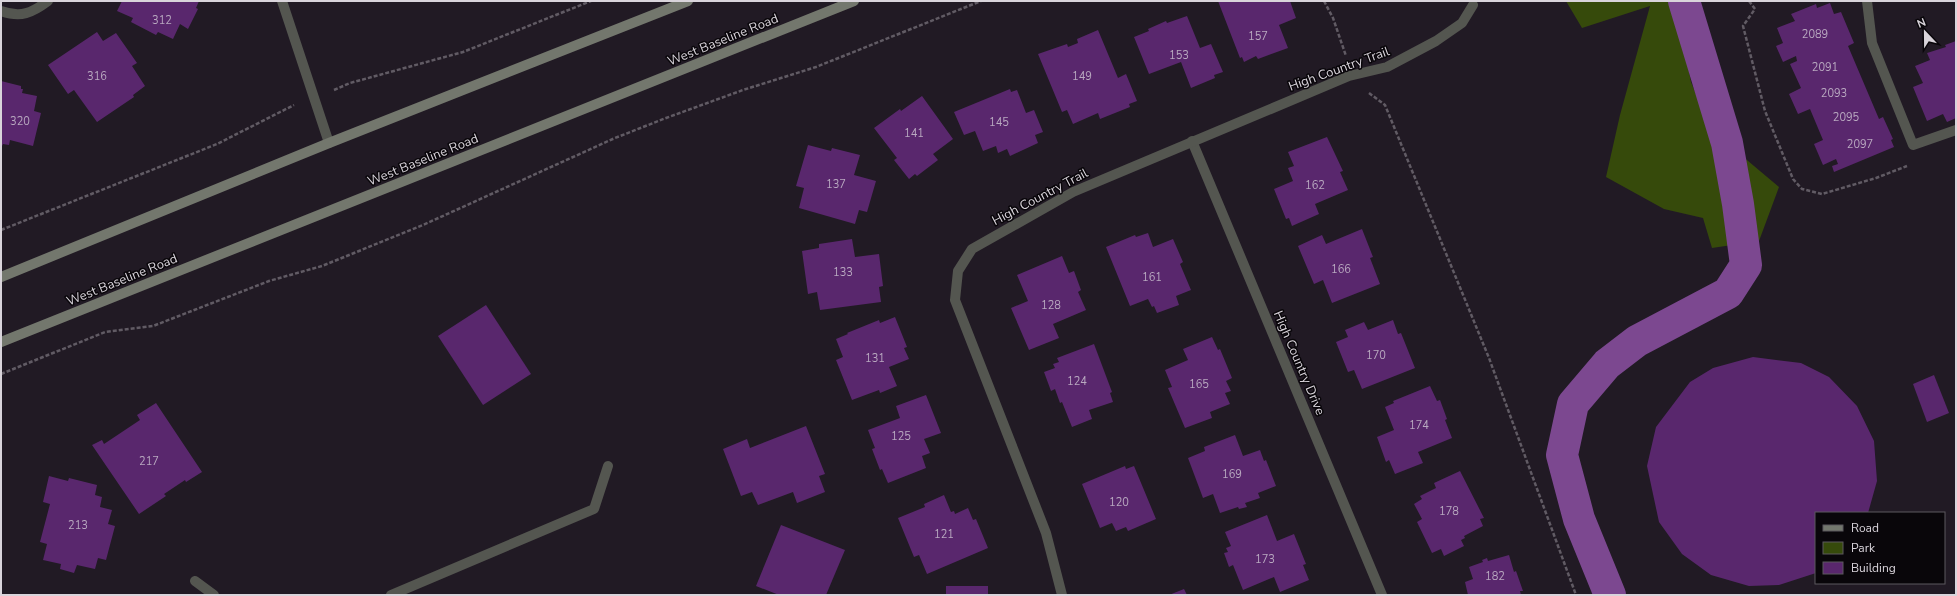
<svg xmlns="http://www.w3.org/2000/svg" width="1957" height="596" viewBox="0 0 1957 596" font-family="'Nunito Sans',sans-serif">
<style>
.green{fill:#364a0b}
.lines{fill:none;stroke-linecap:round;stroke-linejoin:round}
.canal{stroke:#7c4890;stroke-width:32}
.building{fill:#59276d}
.path{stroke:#615b64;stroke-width:2.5;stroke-dasharray:4 2;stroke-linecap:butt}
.lane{stroke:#545650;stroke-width:10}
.street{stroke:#545650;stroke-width:10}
.secondary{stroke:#73776d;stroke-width:10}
.labels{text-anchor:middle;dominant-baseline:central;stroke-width:3;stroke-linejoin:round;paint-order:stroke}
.number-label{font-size:11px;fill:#b9a9c0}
.street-label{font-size:13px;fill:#d9d4db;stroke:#09060a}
</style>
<rect width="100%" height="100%" fill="#211a24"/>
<polygon class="green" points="1566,1 1675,1 1691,82 1710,129 1779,187 1759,241 1712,248 1703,218 1664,209 1606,177 1620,115 1650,6 1582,28"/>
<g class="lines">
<polyline class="canal" points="1610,595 1579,519 1562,455 1573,404 1607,364 1637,341 1728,293 1746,265 1738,204 1727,143 1684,1"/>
</g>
<g class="building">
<polygon points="122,1 199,1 196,8 198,9 188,29 180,24 173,39 158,32 156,35 131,22 133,18 117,11"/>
<polygon points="1218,1 1290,1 1296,18 1279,25 1288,48 1258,59 1256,56 1244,62 1242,57 1240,58"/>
<polygon points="1830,3 1834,14 1841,12 1854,43 1848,46 1879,119 1883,117 1893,139 1891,140 1894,147 1834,172 1832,166 1838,164 1836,159 1823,165 1814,144 1823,140 1810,109 1798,114 1789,94 1801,88 1790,64 1797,61 1796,56 1783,62 1776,46 1783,43 1777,28 1795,21 1791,14 1816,4 1817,8"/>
<polygon points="1187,16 1200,48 1211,44 1223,72 1214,75 1215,78 1191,88 1181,62 1149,74 1134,37 1149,31 1148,29 1166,21 1167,23"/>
<polygon points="1098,30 1118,78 1126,74 1137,101 1129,104 1130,107 1100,119 1098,113 1073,124 1067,110 1062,112 1038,54 1067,44 1068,47 1078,43 1077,39"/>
<polygon points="97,32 103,41 116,33 137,63 132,66 145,86 133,95 134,97 97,122 74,90 68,94 48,65"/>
<polygon points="1956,41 1956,118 1947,122 1943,114 1927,121 1913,87 1923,83 1915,66 1930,60 1927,53 1946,47 1945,45"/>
<polygon points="1,81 21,86 21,89 23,89 22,93 37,96 34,111 41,113 33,146 10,140 9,145 3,144 1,148"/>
<polygon points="1010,89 1011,92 1017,90 1026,113 1034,110 1043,132 1035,135 1038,143 1010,156 1007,149 998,153 996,146 983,151 975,131 964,135 954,112"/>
<polygon points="922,96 953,139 933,154 938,160 917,176 915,174 909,179 894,160 897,158 874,128 900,109 901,111"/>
<polygon points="1327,137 1343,171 1340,172 1348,190 1315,204 1319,214 1292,226 1289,218 1286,219 1274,189 1293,181 1288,168 1294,166 1288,152"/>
<polygon points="808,145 831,151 832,148 860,155 854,175 876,181 867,212 859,210 855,224 799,208 804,188 796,186"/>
<polygon points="1362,229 1373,257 1370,258 1380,284 1332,303 1323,280 1314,284 1298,246 1322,235 1326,244"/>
<polygon points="1148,233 1153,247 1173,239 1183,262 1180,264 1191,290 1176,296 1179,305 1157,313 1154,306 1152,307 1148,299 1130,306 1106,247 1135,235 1136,237"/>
<polygon points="852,239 855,257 879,254 883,286 879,287 881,302 820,310 817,292 808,294 802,251 819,248 819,244"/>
<polygon points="1062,256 1069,273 1074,271 1081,290 1078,292 1086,310 1053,324 1059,338 1029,350 1011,308 1028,301 1017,275"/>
<polygon points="486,305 531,374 483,405 438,336"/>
<polygon points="895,317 907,347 904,348 909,359 889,367 897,386 880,393 879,390 852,400 836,360 843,357 836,339 848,334 847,333 879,320 880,323"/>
<polygon points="1393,320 1398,334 1401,333 1415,368 1362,389 1354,370 1348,372 1336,342 1348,337 1345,330 1364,322 1368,330"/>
<polygon points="1212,337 1218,350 1220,349 1232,378 1226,381 1231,391 1225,393 1230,404 1210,412 1212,418 1185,428 1168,388 1172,387 1165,370 1188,360 1183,349"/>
<polygon points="1094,344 1112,392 1110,393 1113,402 1089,410 1092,419 1072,427 1062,402 1060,403 1055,389 1051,391 1044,372 1055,368 1053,364 1059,362 1057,358"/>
<polygon points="1753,357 1801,363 1829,377 1857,406 1874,441 1877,481 1868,513 1816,513 1816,573 1779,585 1749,586 1711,575 1682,554 1659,522 1647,466 1656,427 1690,382 1713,368"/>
<polygon points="1934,375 1949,413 1927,422 1913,384"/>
<polygon points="1430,386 1437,401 1440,400 1447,419 1445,420 1452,438 1418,452 1423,463 1395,474 1389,460 1386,462 1377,437 1394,430 1385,407 1394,403 1393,401"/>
<polygon points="926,395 941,433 924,439 930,453 922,456 926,468 888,483 882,469 880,470 872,449 875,448 868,430 900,418 896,406"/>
<polygon points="156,403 202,472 186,482 185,480 164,494 166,496 139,514 92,445 102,440 104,444 140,420 137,415"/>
<polygon points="806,426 825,474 819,476 825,492 797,503 793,492 758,505 752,492 741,496 723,449 747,439 750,448"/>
<polygon points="1235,435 1243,456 1260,450 1264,461 1266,460 1276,486 1258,493 1260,498 1245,503 1247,507 1239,509 1238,507 1220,513 1213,494 1203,498 1188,458 1205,451 1204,447"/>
<polygon points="1125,466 1126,469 1134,466 1156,519 1128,531 1126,527 1116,531 1112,523 1100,528 1082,484"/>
<polygon points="1460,471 1484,518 1480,519 1483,526 1464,536 1465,538 1461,540 1464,546 1444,556 1441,549 1432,553 1417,522 1422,519 1414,504 1422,499 1420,496 1436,488 1434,483"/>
<polygon points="49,476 68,481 69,478 97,485 95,495 102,497 100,507 112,510 108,524 115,526 106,560 98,558 95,569 77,565 74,573 60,569 61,564 43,560 47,544 40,542 50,504 43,502"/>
<polygon points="944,495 951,512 954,511 955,514 968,508 973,520 976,519 988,548 927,574 919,555 914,557 898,518 925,507 924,504"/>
<polygon points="1267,515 1277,541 1294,534 1306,564 1303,565 1309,580 1280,592 1274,577 1243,590 1233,565 1229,567 1224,553 1228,552 1226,548 1231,546 1225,532"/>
<polygon points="781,525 845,550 826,595 779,595 756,586"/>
<polygon points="1509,555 1514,572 1516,571 1523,591 1520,591 1521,595 1468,595 1465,582 1473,579 1469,567 1483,562 1482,560 1487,558 1488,561"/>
<rect x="946" y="586" width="42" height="9"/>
<polygon points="1184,589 1187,595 1169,595"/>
</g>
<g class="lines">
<g class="path">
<polyline points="1324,1 1333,18 1346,56"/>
<polyline points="1749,1 1755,9 1743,26 1765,111 1793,179 1802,189 1822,194 1876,178 1907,166"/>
<polyline points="334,90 350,83 463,52 591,1"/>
<polyline points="1369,93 1385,105 1489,358 1576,595"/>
<polyline points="1,230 217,144 294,105"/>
<polyline points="1,374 105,332 153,326 269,281 322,266 423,225 615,138 666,118 743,90 816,67 981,1"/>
</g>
<g class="lane">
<polyline points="282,1 329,143"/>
<polyline points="1867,1 1872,43 1913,145 1956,130"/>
</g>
<g class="street">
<path d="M1,11C21,18 32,13 48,1"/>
<polyline points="1192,141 1382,595"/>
<polyline points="195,581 214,595"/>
<polyline points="391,595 594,509 608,466"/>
<polyline points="1062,595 1046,533 955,300 958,271 972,249 1073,192 1349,76 1387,67 1436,41 1462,23 1473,5"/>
</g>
<g class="secondary">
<polyline points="1,277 329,143 688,1"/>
<polyline points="1,342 854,1"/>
</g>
</g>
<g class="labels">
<g class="number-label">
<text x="162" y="20">312</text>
<text x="1815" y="34">2089</text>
<text x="1258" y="36">157</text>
<text x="1179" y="55">153</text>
<text x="1825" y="67">2091</text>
<text x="97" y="76">316</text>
<text x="1082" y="76">149</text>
<text x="1834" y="93">2093</text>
<text x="1846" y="117">2095</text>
<text x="20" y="121">320</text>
<text x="999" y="122">145</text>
<text x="914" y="133">141</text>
<text x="1860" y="144">2097</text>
<text x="836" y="184">137</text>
<text x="1315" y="185">162</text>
<text x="1341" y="269">166</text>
<text x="843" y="272">133</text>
<text x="1152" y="277">161</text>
<text x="1051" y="305">128</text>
<text x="1376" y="355">170</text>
<text x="875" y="358">131</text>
<text x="1077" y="381">124</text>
<text x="1199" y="384">165</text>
<text x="1419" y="425">174</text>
<text x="901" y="436">125</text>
<text x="149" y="461">217</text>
<text x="1232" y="474">169</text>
<text x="1119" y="502">120</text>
<text x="1449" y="511">178</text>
<text x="78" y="525">213</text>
<text x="944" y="534">121</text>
<text x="1265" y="559">173</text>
<text x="1495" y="576">182</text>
</g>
<g class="street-label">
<text transform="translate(723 40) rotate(-22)">West Baseline Road</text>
<text transform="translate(1339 69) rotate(-20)">High Country Trail</text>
<text transform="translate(423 160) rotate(-22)">West Baseline Road</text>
<text transform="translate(1040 197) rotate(-28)">High Country Trail</text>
<text transform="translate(122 280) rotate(-22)">West Baseline Road</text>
<text transform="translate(1299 363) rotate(67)">High Country Drive</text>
</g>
</g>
<rect width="1957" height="596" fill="none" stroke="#d9d4db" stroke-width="4"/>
<rect x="1815" y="512" width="130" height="72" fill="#09060a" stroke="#5c585e"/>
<rect x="1823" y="525" width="20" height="6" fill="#73776d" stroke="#5c585e"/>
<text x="1851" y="532" font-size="12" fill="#d9d4db">Road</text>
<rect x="1823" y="542" width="20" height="12" fill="#364a0b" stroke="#5c585e"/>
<text x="1851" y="552" font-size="12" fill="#d9d4db">Park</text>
<rect x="1823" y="562" width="20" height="12" fill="#59276d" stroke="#5c585e"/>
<text x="1851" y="572" font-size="12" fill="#d9d4db">Building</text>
<g transform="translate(1925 32) rotate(338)" stroke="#09060a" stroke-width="3" paint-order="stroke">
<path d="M0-3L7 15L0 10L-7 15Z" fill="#d9d4db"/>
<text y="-6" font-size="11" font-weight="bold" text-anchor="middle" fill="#d9d4db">N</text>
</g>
</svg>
